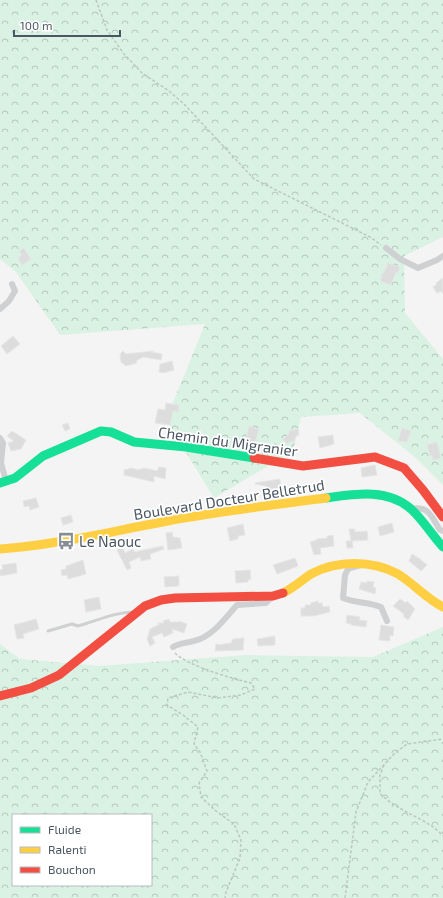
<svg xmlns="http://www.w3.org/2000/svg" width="443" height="898" viewBox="0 0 443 898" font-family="'Exo 2',sans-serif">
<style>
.forest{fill:url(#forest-crowns);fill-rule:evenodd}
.building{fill:#ddddde;stroke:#e5e6e7}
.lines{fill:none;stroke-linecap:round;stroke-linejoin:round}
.path{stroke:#bcc7c4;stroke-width:1.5;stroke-dasharray:3 2;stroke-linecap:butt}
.lane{stroke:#ced0d2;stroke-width:3}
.street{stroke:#ced0d2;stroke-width:6}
.fast{stroke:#16e098;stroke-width:9}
.slow{stroke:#ffcf43;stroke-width:9}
.jam{stroke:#f24e42;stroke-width:9}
.labels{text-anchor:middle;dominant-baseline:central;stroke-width:3.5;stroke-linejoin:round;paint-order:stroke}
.street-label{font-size:15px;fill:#4a5661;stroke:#fff}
.poi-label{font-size:15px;fill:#4a5661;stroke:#fff;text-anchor:start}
</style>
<defs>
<pattern id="forest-crowns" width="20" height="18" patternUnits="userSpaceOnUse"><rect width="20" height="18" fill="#d9f2e3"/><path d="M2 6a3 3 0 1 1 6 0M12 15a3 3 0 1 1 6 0" fill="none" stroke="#b2c7bb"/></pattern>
</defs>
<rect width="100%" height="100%" fill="#f4f4f4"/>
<g class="forest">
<polygon points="0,0 443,0 443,237 404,256 405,313 443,359 443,485 416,458 360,413 301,417 293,451 214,498 166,420 205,324 60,335 16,272 0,259"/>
<path d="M443,627V898H0V644L20,659L99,666L246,655L373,657ZM13,815H151V885H13Z"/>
</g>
<g class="building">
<polygon points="24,248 31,259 22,265 18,258 22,255 19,251"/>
<polygon points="388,263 400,267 398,273 396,272 391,285 380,281"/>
<polygon points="443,278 443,294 441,291 437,293 433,287 437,284 436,283"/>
<polygon points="13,336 20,344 7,354 1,346"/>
<polygon points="123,351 126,354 154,351 151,352 162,354 161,360 143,357 136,361 137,363 126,366 121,362 120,354"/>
<polygon points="172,361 174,370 163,373 159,372 160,364"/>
<polygon points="166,403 179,405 178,412 173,411 170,425 155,423 158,409 165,410"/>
<polygon points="68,423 70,429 65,431 62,425"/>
<polygon points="249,426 259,429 255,443 251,442 250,444 245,443"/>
<polygon points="402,428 411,431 407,442 398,441"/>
<polygon points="298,429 299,435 296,436 294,442 291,441 287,444 283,439 288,435 289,431"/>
<polygon points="12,431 26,440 21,449 11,451 8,443 14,441 7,436"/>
<polygon points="333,435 334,444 320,448 318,437"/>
<polygon points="437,442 441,458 433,460 432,456 430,456 427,445"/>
<polygon points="375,465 377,475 362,477 361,468"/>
<polygon points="159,467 166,468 165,479 154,476 154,482 124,475 124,470 132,468 138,470 144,468 157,471"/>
<polygon points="280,479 281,488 267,490 266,486 255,484 255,483"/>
<polygon points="36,498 39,507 30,510 29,506 24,507 23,501"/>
<polygon points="71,515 73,522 63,525 61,518"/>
<polygon points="392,523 394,532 380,536 378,527"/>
<polygon points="243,524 245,535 238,536 238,539 230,541 227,528"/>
<polygon points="349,529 355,529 355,532 367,531 368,540 352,541 353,548 347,548 346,541 351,541"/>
<polygon points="172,532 173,537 180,538 182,548 168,550 166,533"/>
<polygon points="333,535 334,546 320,548 321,554 314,555 310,542 317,540 316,539 327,538 327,536"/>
<polygon points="163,546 164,549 150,554 151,559 141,561 140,557 129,562 131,568 127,570 117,550 122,547 125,553 133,549 134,552"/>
<polygon points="412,554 420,559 427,565 421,571 409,561"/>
<polygon points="295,558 298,566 277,574 273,565"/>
<polygon points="83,560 86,574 68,579 67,575 62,576 61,570 66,569 66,566"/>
<polygon points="16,563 17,573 0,576 0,570 3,569 2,565"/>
<polygon points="250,570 251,579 248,580 248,582 236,583 235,571"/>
<polygon points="179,576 179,586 165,587 164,577"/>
<polygon points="367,581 374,582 373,587 376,588 375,594 359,589 361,582 367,583"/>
<polygon points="99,597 101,609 86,612 84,600"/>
<polygon points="400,599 406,603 407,601 415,609 408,620 403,616 404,614 393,606"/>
<polygon points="318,601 318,603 322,603 323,607 329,606 330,612 313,616 301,616 301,608 305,608 305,605 311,605 311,603"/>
<polygon points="347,615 360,617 359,620 367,621 366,627 351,625 351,624 346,623"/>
<polygon points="36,619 39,629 23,634 24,638 17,639 14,625"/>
<polygon points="169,619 170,622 179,622 179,621 187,624 184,633 172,629 173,633 164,637 162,633 152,637 155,643 150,646 147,639 150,629 160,624 157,623 164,623 163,621"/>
<polygon points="381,625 394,627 393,636 390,635 390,641 379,640"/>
<polygon points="275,636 275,645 258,646 257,639"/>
<polygon points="244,638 243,650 215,651 216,644 223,645 223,644 231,643 233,639"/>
</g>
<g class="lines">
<g class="path">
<polyline points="96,0 107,30 124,54 142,73 169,91 184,104 254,179 370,237 381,245"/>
<path d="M175,653C190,667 231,678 251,683L255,689L241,695L218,698L188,692L168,698L167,705L183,715L198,727L194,744L200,752L207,771L199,783L201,797L216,811L234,824L241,840L240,858L226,892L225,898"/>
<path d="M384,765L380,775V794C386,798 391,804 398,807C412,816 432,823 443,836"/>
<polyline points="345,898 356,812 368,782 394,754 407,744 443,739"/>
</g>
<path class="lane" d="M48,631L72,624L78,626C97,621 114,612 134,612"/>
<g class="street">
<polyline points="386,248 400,259 418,268 437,260 443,256"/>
<polyline points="0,309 9,301 15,291 12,284"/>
<polyline points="0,438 3,443 1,463 6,481"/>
<path d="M410,509C429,505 431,516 440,530L443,531"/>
<path d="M358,566L348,569L345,575L343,598C355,603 369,602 381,607L387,621"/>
<path d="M173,647C181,642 191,643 200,639C215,633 226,617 237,605L266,603L273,596"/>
</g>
<g class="fast">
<polyline points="0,483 15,478 43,456 101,431 111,432 134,442 186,447 254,458"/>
<path d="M326,498C355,494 387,488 411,509C423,520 432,535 443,547"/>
</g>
<g class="slow">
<path d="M0,549C57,545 112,531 168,521C221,511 273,505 326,498"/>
<path d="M283,593C293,588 302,580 311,574C337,560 372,560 398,574C414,584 426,598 443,607"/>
</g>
<g class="jam">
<polyline points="254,458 303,466 375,457 404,468 423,490 443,517"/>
<polyline points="0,696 31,688 59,675 145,606 161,600 175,598 273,596 283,593"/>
</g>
</g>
<defs>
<g id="bus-bare" transform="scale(1.38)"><path d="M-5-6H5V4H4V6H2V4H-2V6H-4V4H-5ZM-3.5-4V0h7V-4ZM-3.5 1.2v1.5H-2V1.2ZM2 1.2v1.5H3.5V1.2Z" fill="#868d94" stroke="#fff" stroke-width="2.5" paint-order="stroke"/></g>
</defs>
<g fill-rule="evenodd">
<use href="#bus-bare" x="66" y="541"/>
</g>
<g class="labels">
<g class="street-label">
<text transform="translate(228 441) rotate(8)">Chemin du Migranier</text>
<text transform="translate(229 499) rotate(-9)">Boulevard Docteur Belletrud</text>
</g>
<g class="poi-label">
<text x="79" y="541">Le Naouc</text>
</g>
</g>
<rect x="12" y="814" width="140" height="72" fill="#ffffff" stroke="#b7bbc0"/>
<rect x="20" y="827" width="20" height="6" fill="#16e098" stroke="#b7bbc0"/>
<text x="48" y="834" font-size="12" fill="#4a5661">Fluide</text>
<rect x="20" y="847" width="20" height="6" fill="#ffcf43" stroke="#b7bbc0"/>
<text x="48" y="854" font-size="12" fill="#4a5661">Ralenti</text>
<rect x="20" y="867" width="20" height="6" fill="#f24e42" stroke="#b7bbc0"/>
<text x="48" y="874" font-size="12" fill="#4a5661">Bouchon</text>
<path d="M14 30v6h106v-6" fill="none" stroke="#4a5661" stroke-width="2"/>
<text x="20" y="30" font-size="12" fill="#4a5661" stroke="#ffffff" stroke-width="3" paint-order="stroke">100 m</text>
</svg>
